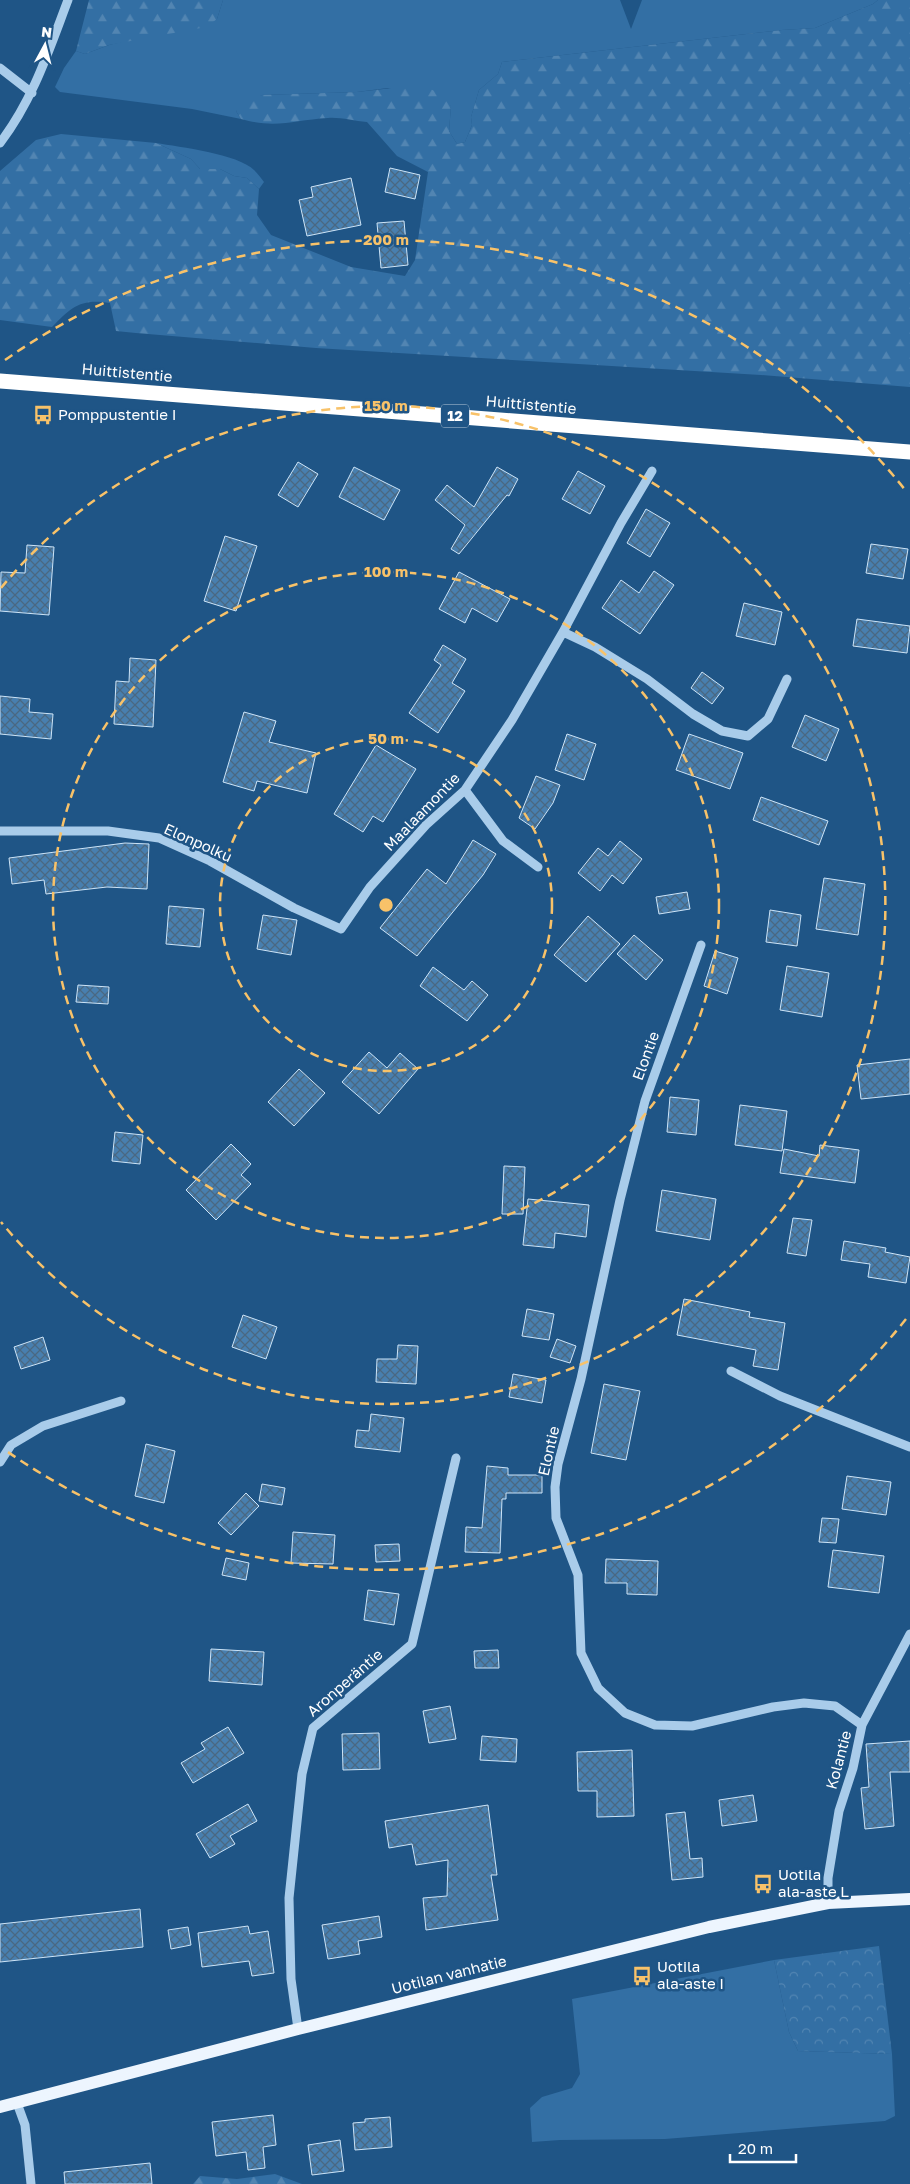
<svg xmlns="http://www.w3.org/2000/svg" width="910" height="2184" font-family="'Golos Text',sans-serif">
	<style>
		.grass { fill: #336fa4 }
		.forest { fill: url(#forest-firs) }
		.park { fill: url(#park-crowns) }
		.building { fill: url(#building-cross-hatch); stroke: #cde4f7 }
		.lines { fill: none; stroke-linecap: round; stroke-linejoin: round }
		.minor { stroke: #a9ccea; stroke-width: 9 }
		.major { stroke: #edf5fe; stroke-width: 12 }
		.highway { stroke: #fff; stroke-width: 15 }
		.ring { fill: none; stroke: #f8c269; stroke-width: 2.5; stroke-dasharray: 9 6 }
		.labels { text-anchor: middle; stroke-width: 5; stroke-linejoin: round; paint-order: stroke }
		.shield { fill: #1f5586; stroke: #bcccdb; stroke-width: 1 }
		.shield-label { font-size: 14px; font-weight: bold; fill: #fff }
		.street-label { font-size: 15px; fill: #fff; stroke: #1f5586 }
		.poi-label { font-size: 15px; fill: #fff; stroke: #1f5586; text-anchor: start }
		.centre { fill: #f8c269; stroke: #1f5586; stroke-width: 2.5 }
		.ring-label { font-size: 15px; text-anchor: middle; font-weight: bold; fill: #f8c269; stroke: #1f5586; stroke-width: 5; stroke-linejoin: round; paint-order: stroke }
	</style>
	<defs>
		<pattern id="forest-firs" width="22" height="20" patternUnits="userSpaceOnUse" patternTransform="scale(1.25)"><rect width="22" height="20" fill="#336fa4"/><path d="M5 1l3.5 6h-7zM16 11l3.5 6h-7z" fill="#5285b2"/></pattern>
		<pattern id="park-crowns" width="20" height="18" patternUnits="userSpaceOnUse" patternTransform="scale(1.25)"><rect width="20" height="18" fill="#336fa4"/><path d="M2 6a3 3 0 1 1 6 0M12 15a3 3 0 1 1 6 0" fill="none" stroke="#5285b2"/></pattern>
		<pattern id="building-cross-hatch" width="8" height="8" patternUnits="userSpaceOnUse" patternTransform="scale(1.25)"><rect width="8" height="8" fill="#487faf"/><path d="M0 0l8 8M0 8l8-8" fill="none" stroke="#4a6882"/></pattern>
	</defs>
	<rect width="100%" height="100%" fill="#1f5586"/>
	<path class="grass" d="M223 0H620L631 29 642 0H878L873 4 815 28 782 30 502 62 498 74 479 90 471 117 472 125 465 142 457 144 449 131 451 106 388 88 357 92 262 95 236 111 241 119 192 109 60 92 55 87 64 68 76 51 85 54 109 45 217 19Z
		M156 143C180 147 238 154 254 170 258 174 261 178 264 182L259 189 247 178 234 176 220 169H200L191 159Z
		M774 1960 789 2032 798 2051 892 2054 895 2116 885 2121 665 2139 560 2140 532 2142 530 2108 542 2097 572 2088 580 2074 572 1999Z"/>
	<path class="forest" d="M89 0H223L217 19 206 27 109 45 85 54 76 51Z
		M878 0H910V387L761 375 316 348 136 333 116 331 110 303C81 298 71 307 52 327L0 320V171L36 140 61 134 156 143 191 159 200 169H220L234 176 247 178 259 189 257 215 271 235 351 267 405 276 415 260 428 172 397 156 367 122C354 121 340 117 328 118 294 120 276 129 241 119L236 111 243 101 262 95 357 92 419 85 438 92 451 106 449 131 457 144 465 142 472 125 471 117 479 90 498 74 502 62 782 30 815 28 873 4Z
		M275 2174 302 2184H193L200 2176 237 2179Z"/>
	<path class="park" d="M879 1946 892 2054 798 2051 789 2032 774 1960Z"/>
	<path class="building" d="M390 168 420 175 415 199 385 192Z
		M351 178 361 225 307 236 299 200 313 197 311 187Z
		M404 221 408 265 381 268 377 223Z
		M298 462 318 474 298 507 278 495Z
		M354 467 400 490 384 520 339 497Z
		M497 467 518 479 509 496 507 495 459 554 451 549 465 525 435 500 447 485 474 507Z
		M578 471 605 486 590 514 562 499Z
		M646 509 670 523 650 557 627 543Z
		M225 536 257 546 236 611 204 601Z
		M871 544 908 549 903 579 866 573Z
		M27 545 54 547 49 615 0 611 1 572 25 573Z
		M654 571 674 585 640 634 602 608 621 580 639 593Z
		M459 572 510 599 497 622 472 608 465 623 439 609Z
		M744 603 782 612 775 645 736 636Z
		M857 619 910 626 907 653 853 646Z
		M443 645 466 659 452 683 465 691 438 733 409 713 441 665 434 660Z
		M130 658 156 660 153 727 114 724 116 681 129 682Z
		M702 672 724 688 712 704 691 688Z
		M0 696 30 699 29 712 53 714 51 739 0 734Z
		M244 712 276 721 269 742 316 753 307 793 257 781 254 791 223 782Z
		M805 715 839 729 826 761 792 747Z
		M567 734 596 744 584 780 555 770Z
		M689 734 743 753 730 789 676 770Z
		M376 745 416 769 383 822 373 816 363 832 334 814Z
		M536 776 560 785 553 803 535 829 519 818Z
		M761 797 828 821 819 845 753 820Z
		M473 840 496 854 483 875 417 956 380 928 427 869 446 884Z
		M620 841 642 859 623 884 612 875 600 891 578 873 598 848 608 856Z
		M125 843 149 844 147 889 107 887 46 894 44 880 12 884 9 858Z
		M824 878 865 884 858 935 816 929Z
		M687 892 690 909 659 914 656 897Z
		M169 906 204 909 200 947 166 944Z
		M770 910 801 915 797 946 766 942Z
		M263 915 297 920 291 955 257 949Z
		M588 916 620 944 586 982 554 955Z
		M634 935 663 960 646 980 617 954Z
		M715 951 738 958 727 994 704 986Z
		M787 966 829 973 822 1017 780 1010Z
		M433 967 464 990 472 981 488 995 467 1021 420 986Z
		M78 985 109 987 108 1004 76 1002Z
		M369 1052 387 1068 400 1053 418 1069 379 1114 342 1082Z
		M910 1059V1094L861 1099 857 1065Z
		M299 1069 325 1093 294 1126 268 1102Z
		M670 1097 699 1100 696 1135 667 1132Z
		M740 1105 787 1111 782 1151 735 1145Z
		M115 1132 143 1135 140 1164 112 1161Z
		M231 1144 251 1164 241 1175 251 1184 216 1220 186 1190Z
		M820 1145 859 1150 855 1183 780 1173 784 1149 819 1156Z
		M504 1166 525 1167 523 1214H502Z
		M662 1190 716 1199 710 1240 656 1231Z
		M528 1199 589 1205 586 1237 555 1233 554 1248 523 1245Z
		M793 1218 812 1220 806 1256 787 1253Z
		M844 1241 886 1248 885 1252 910 1257 906 1283 868 1277 870 1264 841 1260Z
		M684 1299 750 1312 749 1317 785 1323 778 1370 753 1366 756 1350 677 1335Z
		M527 1309 554 1314 549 1340 522 1336Z
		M243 1315 277 1327 266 1359 232 1347Z
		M43 1337 50 1360 21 1369 14 1347Z
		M557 1339 576 1346 570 1363 550 1357Z
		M398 1345 418 1346 416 1384 376 1382 377 1359H397Z
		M513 1374 546 1380 542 1403 509 1397Z
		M604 1384 640 1391 626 1460 591 1453Z
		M371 1414 404 1418 400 1452 355 1447 357 1430 369 1431Z
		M146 1444 175 1451 164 1503 135 1496Z
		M487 1466 508 1468V1475H542V1493H506V1499H502L500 1553 465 1552 466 1527 482 1528Z
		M847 1476 891 1482 886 1515 842 1509Z
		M262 1484 285 1488 282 1505 259 1501Z
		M246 1493 259 1506 231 1535 218 1523Z
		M822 1518 839 1519 836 1543 819 1542Z
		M293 1532 335 1535 333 1564 291 1563Z
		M399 1544 400 1561 376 1562 375 1545Z
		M833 1550 884 1556 879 1593 828 1587Z
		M226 1558 249 1563 246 1580 222 1575Z
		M606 1559 658 1561 657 1595 627 1594V1583H605Z
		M368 1590 399 1594 394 1625 364 1620Z
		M211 1649 264 1652 262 1685 209 1681Z
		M498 1650 499 1668H475L474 1651Z
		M450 1706 456 1739 429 1743 423 1711Z
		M228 1727 244 1753 193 1783 181 1763 205 1749 201 1743Z
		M379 1733 380 1769 343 1770 342 1734Z
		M482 1736 517 1739 516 1762 480 1760Z
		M910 1741V1772H890L894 1826 865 1829 861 1788 869 1787 866 1744Z
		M632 1750 634 1816 597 1817V1791H578L577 1752Z
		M753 1795 757 1821 722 1826 719 1800Z
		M248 1804 257 1821 230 1836 235 1844 210 1858 196 1834Z
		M488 1805 497 1875H491L498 1920 426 1930 423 1898 447 1896 448 1860 416 1865 412 1844 389 1848 385 1821Z
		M685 1812 690 1859 702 1858 703 1877 672 1880 666 1814Z
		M140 1909 143 1947 0 1962V1924Z
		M379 1916 382 1937 358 1941 360 1954 328 1959 322 1925Z
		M248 1926 250 1934 268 1931 274 1973 252 1976 249 1961 202 1967 198 1933Z
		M188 1927 191 1945 171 1949 168 1930Z
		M273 2115 276 2145 263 2147 265 2168 248 2170 246 2152 216 2156 212 2122Z
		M390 2117 392 2147 355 2150 353 2123 365 2122V2119Z
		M340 2140 344 2171 312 2175 308 2145Z
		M150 2163 152 2184H65L64 2172Z"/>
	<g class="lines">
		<path class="minor" d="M0 68 32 93
			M0 143C33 100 49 50 68 0
			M563 632 595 647 647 679 693 714 722 731 748 736 768 719 787 679
			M465 790 503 841 538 867
			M0 831H108L159 838 210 861 294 908 341 929 370 887 426 825 465 790 512 720 563 632 621 523 652 471
			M701 945 645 1101 620 1200 581 1379 558 1464 555 1487 556 1518 578 1575 581 1653 598 1688 625 1713 655 1725 692 1726 773 1707 804 1703 835 1706 862 1725
			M731 1371 780 1396 910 1447
			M0 1462 11 1445 43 1426 121 1401
			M828 1903V1878L839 1811 853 1768 862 1725 910 1634
			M298 2029 291 1979 289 1898 302 1774 313 1728 412 1644 456 1458
			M17 2103 25 2125 31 2184"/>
		<path class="major" d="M0 2107 298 2029 709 1927 828 1903 910 1899"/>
		<path class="highway" d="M0 381 910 452"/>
	</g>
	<g class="ring">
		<circle cx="386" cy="905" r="166"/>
		<circle cx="386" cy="905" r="333"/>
		<path d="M1 588A499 499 0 1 1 1 1222"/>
		<path d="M906 1319A665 665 0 0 1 5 1450M5 360A665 665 0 0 1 906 491"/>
	</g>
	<defs>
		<symbol id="bus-bare" viewBox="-9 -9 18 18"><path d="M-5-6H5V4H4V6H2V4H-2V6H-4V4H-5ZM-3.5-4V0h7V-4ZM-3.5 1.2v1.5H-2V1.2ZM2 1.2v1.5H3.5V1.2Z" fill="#f8c269" stroke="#1f5586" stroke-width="2.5" paint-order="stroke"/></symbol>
	</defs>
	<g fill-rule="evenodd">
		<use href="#bus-bare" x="29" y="401" width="28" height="28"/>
		<use href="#bus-bare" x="749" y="1870" width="28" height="28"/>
		<use href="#bus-bare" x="628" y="1962" width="28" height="28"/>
	</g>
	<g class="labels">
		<rect class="shield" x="441" y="404.5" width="28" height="23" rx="4"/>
		<g class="shield-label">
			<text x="455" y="421">12</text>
		</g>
		<g class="street-label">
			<text transform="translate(127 373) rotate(5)" y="5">Huittistentie</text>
			<text transform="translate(531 405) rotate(5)" y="5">Huittistentie</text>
			<text transform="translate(422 812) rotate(-46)" y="5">Maalaamontie</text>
			<text transform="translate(198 843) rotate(24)" y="5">Elonpolku</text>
			<text transform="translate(646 1056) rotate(-70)" y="5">Elontie</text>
			<text transform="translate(549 1451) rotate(-77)" y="5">Elontie</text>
			<text transform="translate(345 1683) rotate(-41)" y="5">Aronperäntie</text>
			<text transform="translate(839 1760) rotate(-75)" y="5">Kolantie</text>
			<text transform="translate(449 1975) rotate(-14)" y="5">Uotilan vanhatie</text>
		</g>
		<g class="poi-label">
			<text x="58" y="420">Pomppustentie I</text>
			<text x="778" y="1880">Uotila<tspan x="778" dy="17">ala-aste L</tspan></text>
			<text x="657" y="1972">Uotila<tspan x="657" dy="17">ala-aste I</tspan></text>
		</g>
	</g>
	<circle cx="386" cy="905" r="8" class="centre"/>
	<g class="ring-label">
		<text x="386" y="245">200 m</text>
		<text x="386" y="411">150 m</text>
		<text x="386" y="577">100 m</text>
		<text x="386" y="744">50 m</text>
	</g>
	<g transform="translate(45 45) rotate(7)" stroke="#1f5586" stroke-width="4" paint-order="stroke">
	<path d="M0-4L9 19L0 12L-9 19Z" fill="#ffffff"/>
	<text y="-8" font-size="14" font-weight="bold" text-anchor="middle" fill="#ffffff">N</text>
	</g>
	<path d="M730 2154v8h66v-8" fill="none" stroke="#ffffff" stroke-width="2.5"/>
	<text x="738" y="2154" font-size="15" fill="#ffffff" stroke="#1f5586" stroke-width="4" paint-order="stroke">20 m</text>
</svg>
